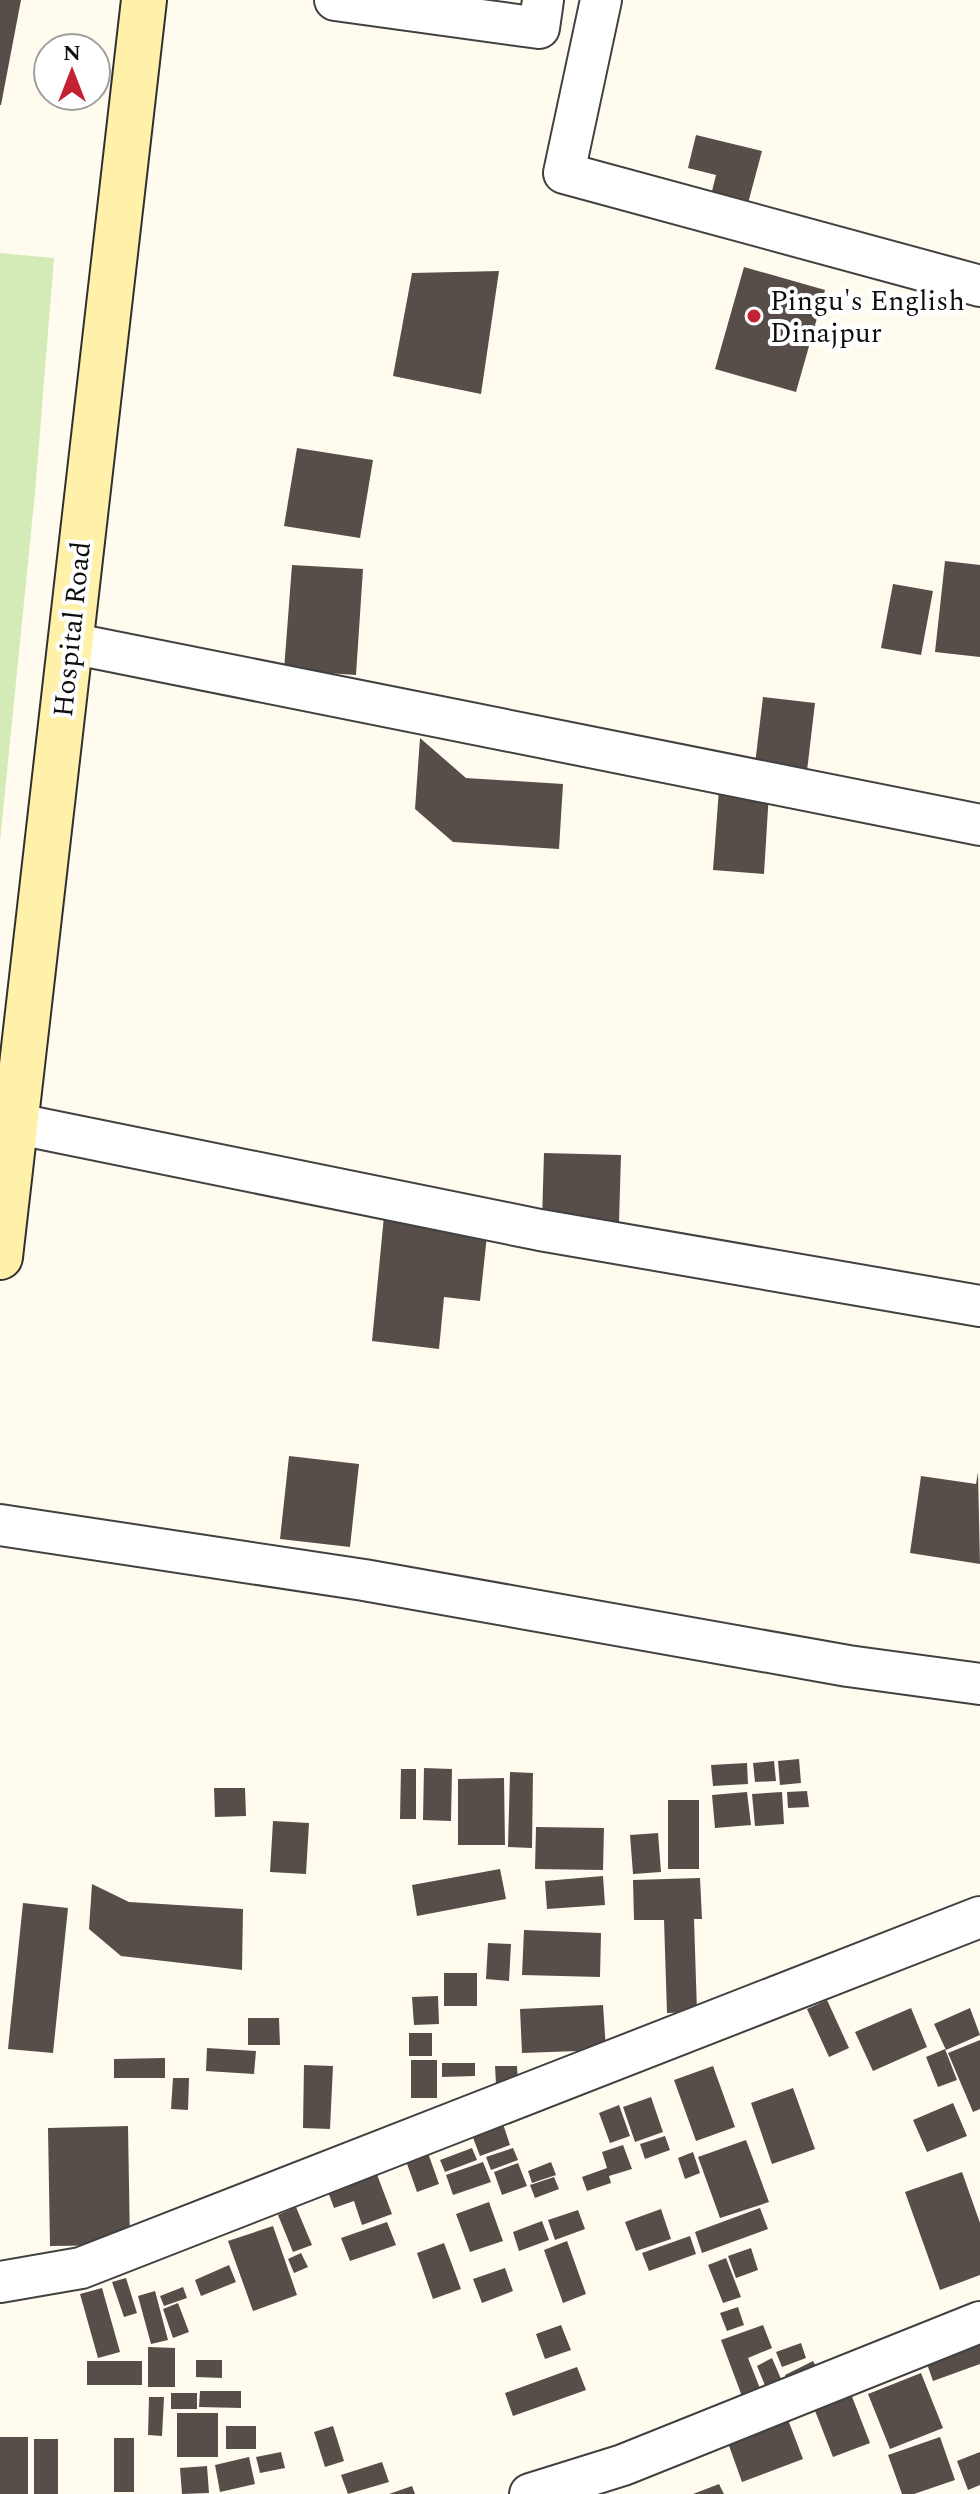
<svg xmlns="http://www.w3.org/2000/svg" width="980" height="2494" font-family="Spectral,serif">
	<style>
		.green { fill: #d5ebb7 }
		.building { fill: #574e4a }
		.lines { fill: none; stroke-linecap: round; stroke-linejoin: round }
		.street-casing { stroke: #414141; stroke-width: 44 }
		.secondary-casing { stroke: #303030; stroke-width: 48 }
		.street { stroke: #fff; stroke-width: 40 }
		.secondary { stroke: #fff0aa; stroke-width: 44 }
		.poi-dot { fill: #c22233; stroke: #fff; stroke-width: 3 }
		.labels { text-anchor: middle; stroke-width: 8; stroke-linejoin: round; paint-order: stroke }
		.poi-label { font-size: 28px; fill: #0e0e0e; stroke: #fff; text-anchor: start }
		.street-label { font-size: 28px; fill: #0e0e0e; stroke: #fff }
	</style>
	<rect width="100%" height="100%" fill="#fffbef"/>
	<path class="green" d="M0 253 54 258 35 493 0 841Z"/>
	<path class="building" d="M0 0H21L1 105H0Z
		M696 135 762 151 747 207 710 199 716 175 688 168Z
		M744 267 825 290 796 392 715 369Z
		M499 271 481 394 393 376 412 273Z
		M297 448 373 460 360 538 284 526Z
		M945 561 980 565V657L935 652Z
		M292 565 363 569 356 675 284 670Z
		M893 584 933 591 921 655 881 648Z
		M763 697 815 703 807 771 755 764Z
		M420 738 466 778 563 784 559 849 453 842 415 809Z
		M719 789 769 792 764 874 713 870Z
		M544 1153 621 1155 619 1223 542 1220Z
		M384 1216 488 1226 480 1301 444 1297 439 1349 372 1341Z
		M289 1456 359 1464 350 1547 280 1539Z
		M978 1472 980 1564 910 1553 921 1476 976 1484Z
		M799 1759 801 1783 780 1785 778 1761Z
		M774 1761 776 1781 755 1782 753 1763Z
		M747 1763 748 1784 713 1786 711 1765Z
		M424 1768 452 1769 451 1821 423 1820Z
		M401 1769H416V1819H400Z
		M510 1772 533 1773 532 1848 508 1847Z
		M504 1778 505 1845H458V1779Z
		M214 1788H245L246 1816 215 1817Z
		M807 1791 809 1807 788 1808 787 1792Z
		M747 1792 751 1825 715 1828 712 1795Z
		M782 1792 784 1824 755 1826 752 1794Z
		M668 1800H699V1869H668Z
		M273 1821 309 1823 306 1874 270 1872Z
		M536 1827 604 1828 603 1870 535 1869Z
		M658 1833 661 1872 633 1874 630 1835Z
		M500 1869 506 1899 417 1916 412 1885Z
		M603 1876 605 1905 547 1909 545 1881Z
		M700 1878 702 1919H694L697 2012 667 2013 664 1920H634L633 1880Z
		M92 1884 129 1902 243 1909 242 1970 121 1956 89 1929Z
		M23 1903 68 1908 53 2053 8 2049Z
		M524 1930 601 1933 600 1977 522 1975Z
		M488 1943 511 1944 509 1981 486 1979Z
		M444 1973H477V2006H444Z
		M438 1996 439 2024 414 2025 412 1997Z
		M827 2000 849 2048 829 2057 807 2009Z
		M603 2005 606 2050 522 2053 520 2009Z
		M911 2008 927 2047 873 2071 855 2032Z
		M970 2008 980 2035 946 2050 934 2024Z
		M248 2018H279L280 2045H248Z
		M409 2033H432V2056H409Z
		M980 2040V2109L973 2112 948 2053Z
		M207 2048 256 2051 254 2074 206 2071Z
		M945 2049 957 2080 938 2087 926 2057Z
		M165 2058V2078H114V2059Z
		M411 2060H437V2098H411Z
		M442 2063H475V2076L442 2077Z
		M304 2065 333 2066 330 2129 303 2128Z
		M495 2066H517L518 2083 496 2084Z
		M713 2066 735 2127 696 2141 674 2080Z
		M173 2078H189L188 2110 171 2109Z
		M793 2088 815 2149 772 2164 751 2103Z
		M651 2097 663 2132 635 2142 623 2107Z
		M953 2103 967 2136 927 2152 913 2120Z
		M619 2105 630 2136 610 2143 599 2113Z
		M503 2124 510 2145 480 2156 472 2135Z
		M128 2126 130 2245 50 2246 48 2128Z
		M665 2136 670 2150 645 2159 640 2144Z
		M746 2140 769 2202 720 2218 698 2157Z
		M623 2145 632 2169 609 2176 611 2183 587 2191 582 2177 607 2168 602 2152Z
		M472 2148 477 2160 445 2172 440 2160Z
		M513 2148 518 2160 491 2170 486 2157Z
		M693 2152 700 2173 685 2179 678 2158Z
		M428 2153 439 2184 417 2192 406 2161Z
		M483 2162 491 2182 453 2195 446 2175Z
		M551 2162 556 2175 532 2183 528 2171Z
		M518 2163 527 2186 502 2195 494 2172Z
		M376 2172 392 2214 362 2225 354 2201 334 2208 327 2189Z
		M962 2172 980 2223V2275L940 2290 905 2192Z
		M554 2177 559 2189 535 2198 530 2185Z
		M489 2202 503 2241 470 2252 456 2214Z
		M296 2207 312 2245 293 2252 278 2215Z
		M760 2208 768 2229 702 2253 695 2232Z
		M661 2209 671 2239 636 2251 625 2222Z
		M578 2210 585 2229 555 2240 548 2220Z
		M542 2221 549 2240 519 2251 513 2232Z
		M387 2222 396 2245 350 2261 341 2238Z
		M273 2226 297 2295 253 2311 228 2241Z
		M690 2236 696 2254 649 2271 642 2253Z
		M567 2241 586 2294 563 2303 544 2250Z
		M444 2243 461 2289 433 2299 417 2253Z
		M751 2248 758 2270 736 2278 728 2256Z
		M301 2253 308 2267 294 2273 288 2259Z
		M726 2258 741 2297 723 2303 708 2265Z
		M229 2265 236 2282 201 2296 195 2280Z
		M505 2268 513 2291 482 2303 473 2279Z
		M126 2278 137 2313 124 2317 112 2282Z
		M183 2287 187 2298 164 2306 160 2296Z
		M102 2288 120 2352 98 2358 80 2294Z
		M155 2291 168 2340 151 2344 138 2296Z
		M178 2303 189 2332 173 2338 163 2309Z
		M738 2307 744 2325 727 2331 720 2313Z
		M561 2325 571 2350 545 2359 536 2334Z
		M763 2325 772 2348 748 2358 765 2401 746 2407 721 2340Z
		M801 2343 806 2358 782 2367 776 2352Z
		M980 2345V2364L933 2381 927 2364Z
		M148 2347 175 2348V2387H148Z
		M772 2358 785 2388 769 2395 757 2366Z
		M196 2360H222V2378L196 2377Z
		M87 2361H142V2385H87Z
		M813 2361 819 2372 791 2387 785 2375Z
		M577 2367 586 2390 513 2416 505 2393Z
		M921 2373 943 2428 890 2449 868 2394Z
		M849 2389 870 2443 833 2457 812 2403Z
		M200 2391H241V2408L199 2407Z
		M171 2393H197V2409H171Z
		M149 2397H164L162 2436 148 2435Z
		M177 2413H218V2457H177Z
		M787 2417 803 2459 742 2482 727 2440Z
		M226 2426H256V2449H226Z
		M333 2426 344 2461 325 2467 314 2432Z
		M0 2437H28V2494H0Z
		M940 2437 955 2480 914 2494H902L888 2455Z
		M114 2438H134V2492H114Z
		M34 2439H58V2494H34Z
		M281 2452 285 2468 260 2473 256 2457Z
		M980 2452V2485L968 2490 957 2461Z
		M249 2457 255 2484 220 2492 215 2465Z
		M382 2462 389 2482 348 2494 341 2475Z
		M207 2466 209 2493 182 2494 180 2468Z
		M719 2484 724 2494H693Z
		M412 2486 415 2494H389Z"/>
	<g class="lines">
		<defs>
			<path id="street" d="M335 0 539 28 543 0
				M601 0 564 173 980 286
				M70 643 980 825
				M13 1123 540 1230 980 1306
				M0 1525 364 1580 848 1666 980 1684
				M0 2282 81 2268 980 1917
				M530 2494 623 2465 980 2322"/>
			<path id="secondary" d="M0 1257 144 0"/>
		</defs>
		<use href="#street" class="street-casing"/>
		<use href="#secondary" class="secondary-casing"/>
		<use href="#street" class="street"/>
		<use href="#secondary" class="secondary"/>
	</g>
	<circle class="poi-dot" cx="754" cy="316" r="8"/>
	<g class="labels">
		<g class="poi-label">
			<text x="770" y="310">Pingu's English<tspan x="770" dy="32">Dinajpur</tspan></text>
		</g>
		<g class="street-label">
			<text transform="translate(71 629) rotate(-84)" y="10">Hospital Road</text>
		</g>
	</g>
	<g transform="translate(72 72)"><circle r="38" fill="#ffffff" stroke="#9f9f9f" stroke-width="2"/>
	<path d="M0-6L14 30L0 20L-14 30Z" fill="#c22233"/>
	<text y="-12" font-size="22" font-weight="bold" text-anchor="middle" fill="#0e0e0e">N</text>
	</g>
</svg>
